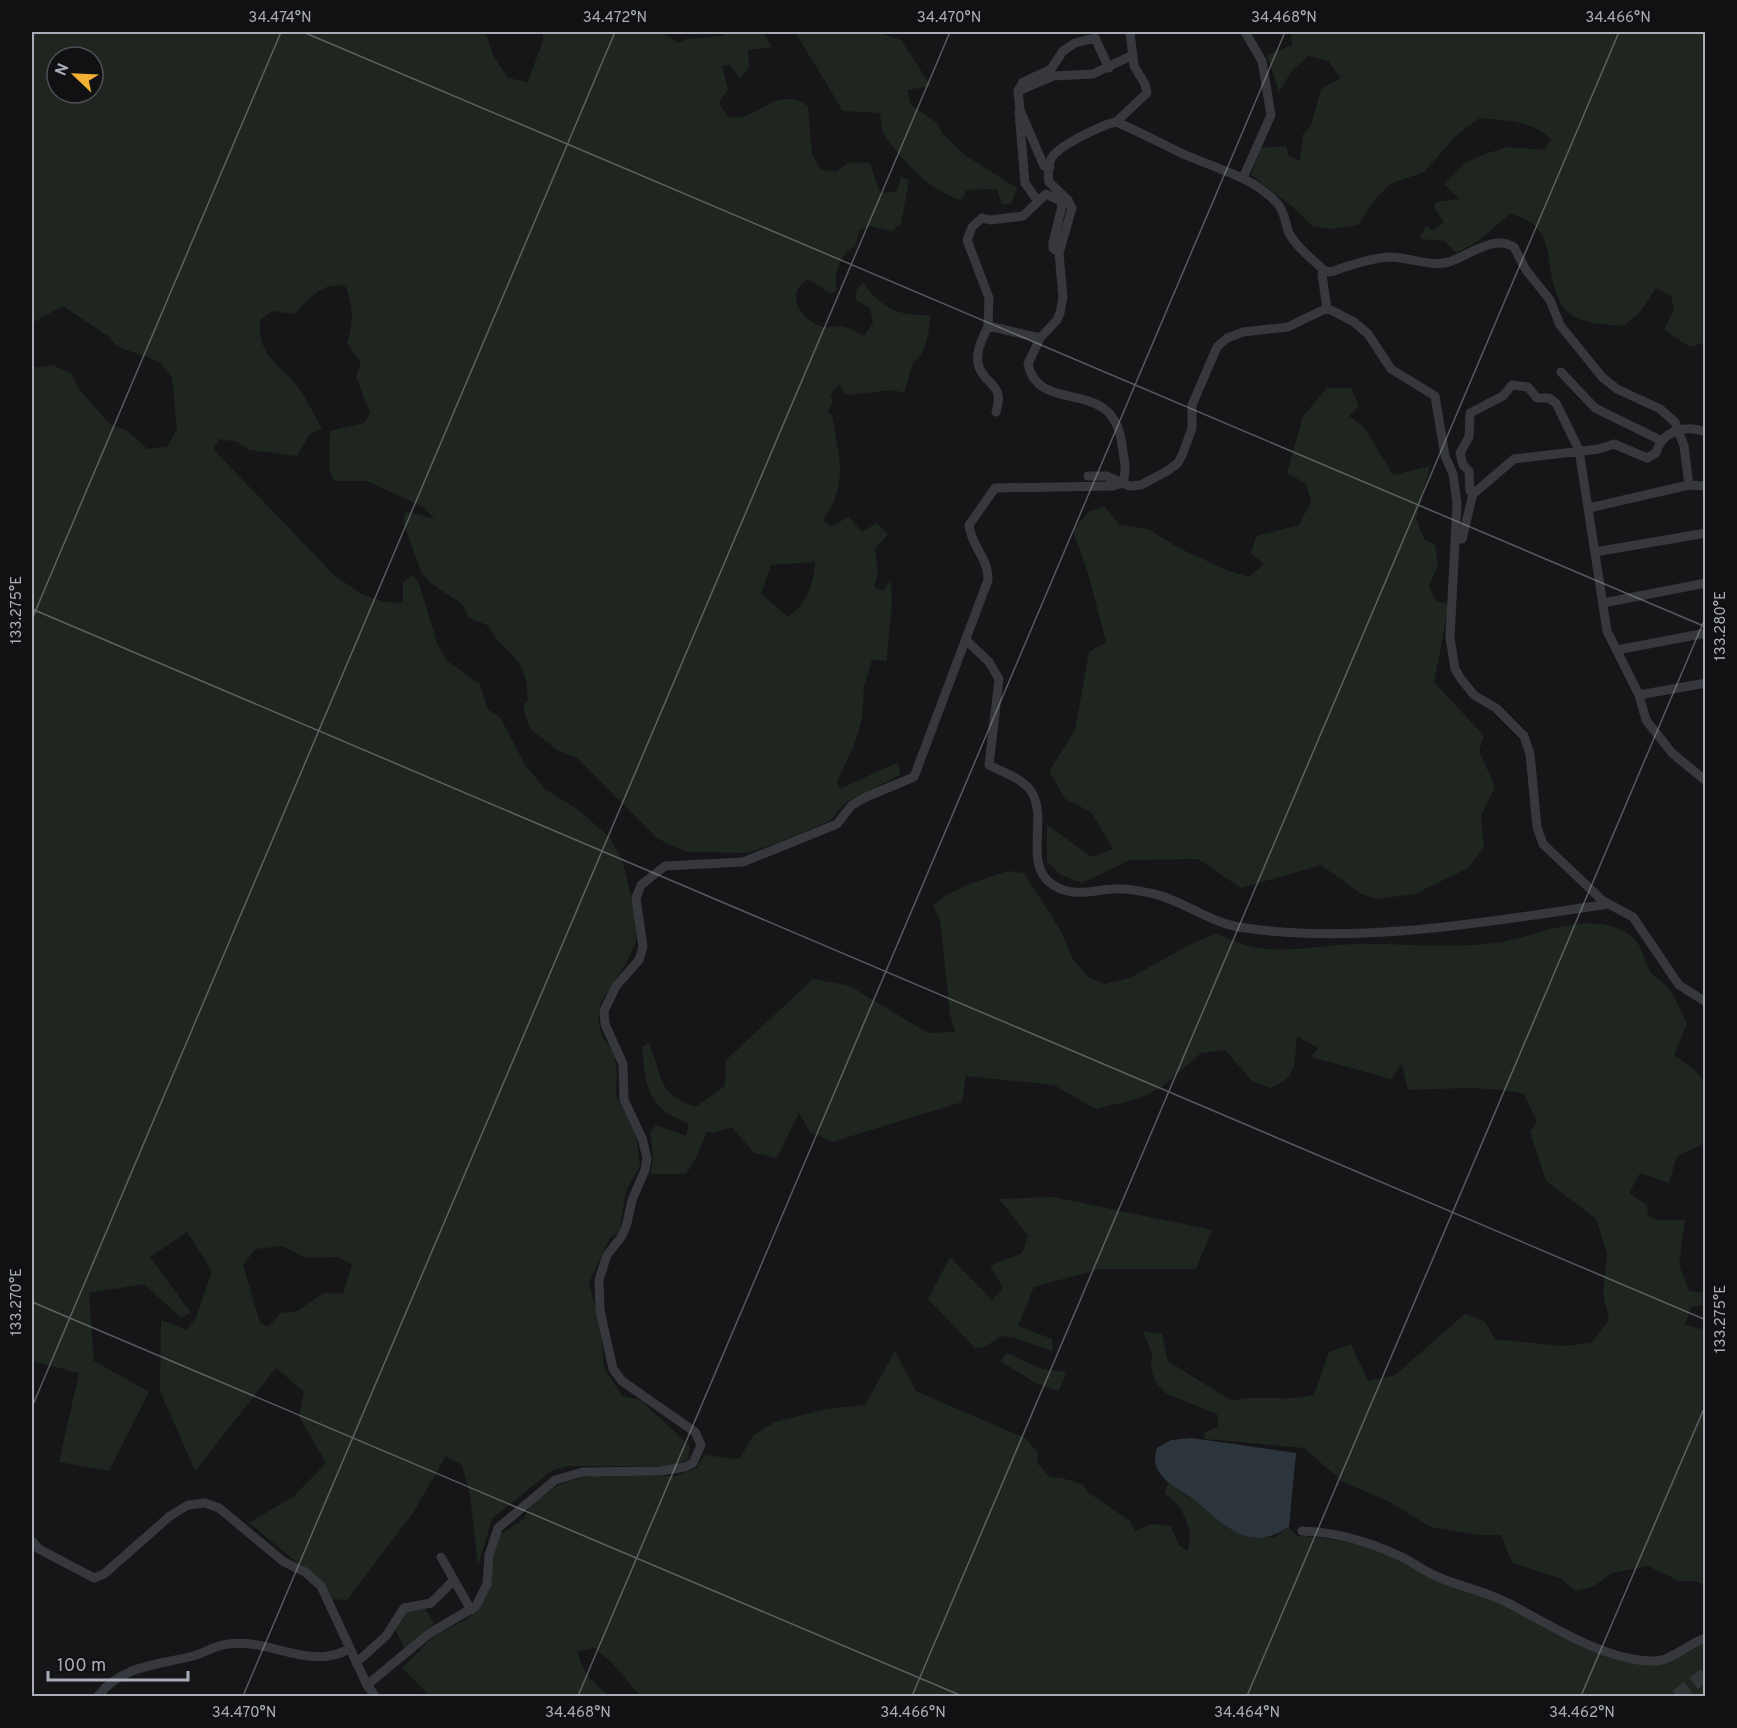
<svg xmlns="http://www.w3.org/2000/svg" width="1737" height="1728" font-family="Overpass,sans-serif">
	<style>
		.green { fill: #1e261f; fill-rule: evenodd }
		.water { fill: #2c353c }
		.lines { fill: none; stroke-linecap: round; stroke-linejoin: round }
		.highway-tunnel { stroke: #333438; stroke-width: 14; stroke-dasharray: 14 7; stroke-linecap: butt }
		.minor { stroke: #37383d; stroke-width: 9 }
		.ticks { fill: none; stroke: #a8adb8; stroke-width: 1.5; stroke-opacity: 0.45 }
		.neatline { fill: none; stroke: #a8adb8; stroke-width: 2 }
		.ticks-label { font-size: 15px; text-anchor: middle; fill: #a8adb8 }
	</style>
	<rect width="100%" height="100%" fill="#161618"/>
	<path class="green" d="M32 32H485L494 57 508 78 528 82 543 40V32H660L679 43 686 39 724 36 725 32H763L772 47 748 50 749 67 740 79 730 65 722 66 728 89 719 103 728 117C761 122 772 84 808 106L812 155 821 169 836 172 849 162 870 163 880 193 897 191 901 177 909 180 901 224 892 231 870 226 860 230 855 246C838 257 835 271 836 290L831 294 808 279C784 293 800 321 823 327 828 328 833 326 838 326 847 326 856 332 864 336L873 323 870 308 855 299 857 289 863 283C881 307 899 317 930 315 929 331 928 353 913 362L904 393 893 390 846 395 839 385 830 395 833 400 828 412 832 416C839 456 849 485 823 520L831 526 849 517 862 532 877 523 888 534 875 549 878 571 874 587 883 591 890 581C895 604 887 636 887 661L872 660 864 686 862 719 854 745 837 782 840 789 898 762 900 775 846 802 831 820 779 842 747 853 687 852 658 839 577 758 557 750 530 729 523 706 528 700C527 688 526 673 519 663 509 649 495 643 489 626L469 618 462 604 429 582 421 572 403 521 406 511 435 519 423 507 367 481H334L329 469 330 431 364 423 370 413 356 377 361 363 347 343C354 321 353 309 346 287 323 280 309 299 295 314L272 311 260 320C257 356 279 362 298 387 307 400 314 415 322 428L309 435 297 456 250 450 237 442 219 439 214 448 216 452 335 576 363 595 385 602 403 603V582L412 575 419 583 437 643 447 661 480 684 488 710 500 717 525 765 545 789 580 811 610 838 622 859 636 917V941L628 960 601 1002 598 1018 602 1037 614 1051 617 1071 616 1096 636 1135 640 1166 626 1191 619 1232 609 1239 589 1283 600 1327 604 1368 622 1396 641 1400 690 1446 688 1459 673 1466H568L551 1471 492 1519 478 1566 470 1495 462 1465 446 1456 413 1513 347 1600 330 1599 323 1584 249 1523 294 1496 326 1463 299 1416 304 1392 276 1368 195 1471 160 1391 161 1320 186 1330 196 1318 212 1271 187 1232 150 1257 191 1313 181 1318 144 1284 89 1293 94 1361 149 1392 109 1471 59 1462 79 1373 32 1361V368L52 365 71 373 78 388 109 423 127 431 148 449 167 447 177 429 172 377 158 361 118 347 109 337 63 306 32 323ZM57 57H93V93H57ZM815 562C813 586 808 602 788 617L761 594 771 565ZM282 1246 306 1258 339 1257 352 1265 343 1294 324 1293 297 1311 281 1313 268 1327 260 1323 243 1265 256 1249Z
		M795 32H876L901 40 931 86 907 90 911 105 937 123 942 133 963 154 1017 188 1011 203 1002 205 997 189 967 190 961 200C931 192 902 161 885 136 881 130 881 120 880 113L843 111Z
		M1291 32H1705V342L1690 347 1664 330 1674 309 1671 296 1656 288 1640 312 1623 326C1569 323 1557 315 1549 261 1548 250 1545 236 1536 227 1531 221 1519 217 1511 213L1478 241 1457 253 1444 241 1420 239 1426 226 1433 231 1444 222 1434 208 1436 202 1460 199 1444 184 1465 163 1485 154 1508 147 1544 150 1551 140C1535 121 1504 120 1480 118L1457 135 1424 172 1390 184 1376 198 1358 225 1330 229 1312 226 1294 208 1251 175 1261 148 1286 146 1289 156 1300 161 1303 134 1311 126 1321 89 1341 78 1328 61 1308 56 1291 72 1279 92 1267 55 1292 45Z
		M1327 388H1351L1359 406 1349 416 1364 427 1393 475 1430 466 1416 519 1424 539 1435 545 1438 565 1429 587 1436 601 1449 605 1434 682 1484 736 1479 751 1495 787 1481 816 1484 848 1468 868 1415 894 1377 899 1361 894 1321 865 1241 888 1198 859 1130 860 1082 883 1061 875 1047 861V825L1092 857 1113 849 1091 812 1065 799 1049 771 1075 730 1089 652 1106 642 1088 573 1073 531 1088 512 1104 506 1120 525 1149 529 1177 547 1226 570 1249 577 1264 564 1251 554 1256 536 1299 525 1311 501 1306 484 1287 473 1303 416Z
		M1008 871 1024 873 1061 931 1073 959 1088 977 1105 984 1130 978 1187 946 1216 933C1270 962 1307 944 1363 944 1407 943 1451 949 1495 943 1537 937 1589 908 1628 934 1645 945 1642 960 1651 972 1655 978 1663 982 1668 987 1676 998 1681 1012 1687 1024L1674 1055 1696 1071 1705 1084V1143L1677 1156 1669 1183 1640 1173 1629 1193 1647 1205 1648 1216 1658 1220H1685L1679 1265 1689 1291 1705 1293V1305L1691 1307 1685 1325 1702 1329 1705 1336V1585L1695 1581H1679L1648 1566 1612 1573 1593 1587 1575 1591 1560 1578 1512 1563 1501 1535H1480L1431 1527 1386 1500 1343 1482 1304 1448 1205 1439 1204 1433 1219 1426 1217 1414 1167 1394 1155 1382 1151 1368 1152 1354 1143 1331 1162 1334 1168 1361 1232 1401C1259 1394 1287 1402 1314 1395L1329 1352 1351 1344 1368 1381 1395 1375 1465 1314 1484 1321 1495 1339 1563 1346 1591 1343 1609 1320 1603 1293 1607 1253 1596 1219 1546 1181 1530 1132 1537 1122 1524 1094C1488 1085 1446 1089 1408 1090L1402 1064 1391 1079 1311 1057 1318 1048 1297 1036C1293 1064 1301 1074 1271 1088L1253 1082 1225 1050 1201 1053 1161 1088 1137 1099 1095 1109 1054 1085 966 1076 962 1102 832 1142 810 1132 799 1113 777 1158 754 1153 732 1127 714 1133 707 1131 695 1160 686 1174H651L653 1156 650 1132 656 1125 686 1136 689 1125C682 1119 676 1119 669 1114 644 1099 645 1072 642 1047L649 1043C663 1076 656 1094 696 1107L725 1086 726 1060 813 979 850 986 928 1033 955 1032 950 1014 940 920 933 906C952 887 983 880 1008 871Z
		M1053 1197 1212 1230 1196 1269H1100L1034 1287 1018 1326 1052 1339 1053 1351 1014 1338 1001 1336 985 1347 975 1348 928 1299 950 1257 992 1300 1003 1288 990 1266 1022 1253 1028 1236 999 1199Z
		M895 1351 916 1391 1025 1438 1038 1453 1037 1463 1050 1477 1062 1478 1082 1484 1089 1493 1130 1521 1135 1531 1152 1524 1171 1526 1178 1544 1187 1551C1196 1533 1182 1503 1165 1494L1168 1483 1195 1501 1273 1538 1289 1527 1297 1536C1380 1538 1467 1586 1541 1622 1572 1638 1609 1665 1646 1664 1661 1663 1690 1648 1705 1642L1706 1696H640L614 1665 595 1648 578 1651C581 1672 594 1683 609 1696H430L402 1668 434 1636 469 1618 480 1605 493 1548 499 1535 524 1519 530 1505 560 1484 589 1476H675L697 1468 704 1455 739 1459 754 1435 775 1422 827 1409 865 1405Z
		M1007 1353 1042 1369 1066 1372 1059 1391 1037 1384 1000 1361Z
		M425 1609 434 1623 405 1651 394 1626 407 1611Z"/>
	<path class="water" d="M1191 1438 1296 1453 1289 1527C1249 1553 1227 1527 1197 1502 1178 1487 1147 1477 1157 1448L1171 1440Z"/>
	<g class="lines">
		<path class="highway-tunnel" d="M1677 1696 1706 1674"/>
		<path class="minor" d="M1018 91 1023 82 1051 69 1063 51 1075 43 1095 38 1109 68
			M1019 112 1025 183 1037 200
			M1116 122 1147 93 1145 84 1134 66 1130 32
			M1050 167 1044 166 1020 110 1018 91 1053 76 1093 74 1133 55
			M1243 178 1271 115 1262 61 1245 32
			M1324 270 1322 275 1327 308 1354 322 1368 334 1391 369 1435 396 1445 456 1453 474 1457 504 1450 637 1455 669 1461 679 1474 695 1496 708 1524 736 1530 754 1537 827 1543 844 1603 901 1633 917 1679 985 1706 1002
			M988 326 989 298 967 240 972 227 982 218 990 220 1023 216 1046 194 1060 201 1062 206 1053 243V248L1059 253
			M1561 372 1595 408 1660 440
			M996 412C1005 384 987 387 979 367 974 353 983 338 988 326L1040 338
			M1088 476H1106L1130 486 1141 485 1167 471 1178 463 1183 453 1192 428V405L1217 347 1227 338 1243 332 1288 327 1327 308
			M1123 483C1127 470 1124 458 1122 445 1114 374 1039 417 1028 364L1040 338 1057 320 1060 313 1063 297 1059 253 1072 208 1068 200 1049 182C1048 175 1048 166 1051 159 1057 146 1102 125 1116 122 1138 131 1158 142 1179 152 1212 168 1251 175 1277 203 1285 212 1285 223 1289 233 1296 247 1313 260 1324 270L1330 272C1349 266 1369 258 1389 257 1409 257 1428 267 1449 262 1469 256 1493 234 1514 247L1526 270 1550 300 1560 325 1602 377 1617 389 1660 409 1675 422 1684 446 1689 485
			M1473 494 1470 491 1469 471 1463 465 1460 453 1469 437 1470 413 1503 396 1512 385 1528 387 1537 398H1549L1556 403 1579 450 1607 631 1639 695 1646 720 1672 753 1706 781
			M1589 508 1689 485 1706 486
			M1457 539H1462L1473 494 1514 459 1599 449 1614 444 1647 458 1656 453C1662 431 1685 424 1706 432
			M1595 552 1706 533
			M1603 603 1706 583
			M966 640 989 662 999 679 989 765C1002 772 1022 778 1031 791 1049 818 1022 865 1053 885 1073 898 1092 890 1114 889 1126 888 1139 891 1150 893 1181 899 1208 922 1239 927 1357 946 1492 921 1609 904
			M1617 650 1706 633
			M1639 695 1706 683
			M1302 1531C1337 1532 1370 1542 1402 1557 1414 1563 1425 1572 1438 1577 1461 1587 1488 1592 1510 1604 1552 1626 1604 1660 1652 1661 1671 1662 1688 1643 1706 1638
			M32 1541 39 1549 94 1578 104 1574 170 1516 188 1505 205 1503 219 1508 284 1562 305 1572 321 1586 367 1685 375 1696
			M441 1557 471 1610
			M356 1663 386 1636 404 1608 431 1603 454 1580
			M367 1685 430 1633 476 1606 487 1584 489 1555 498 1528 555 1480 583 1472 661 1471 685 1467 693 1463 701 1445 695 1432 622 1381 613 1369 600 1310 599 1280 607 1255 622 1236 627 1223 632 1200 645 1170 647 1158 642 1138 624 1100 623 1064 605 1024 604 1011 616 986 639 960 643 947 636 898 641 885 665 866 743 862 837 824 852 805 866 797 914 777 988 580C989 559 971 546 969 525L995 488 1113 486 1123 483
			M98 1696C122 1665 158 1665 193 1656 204 1653 216 1645 228 1644 270 1638 309 1671 349 1649"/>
	</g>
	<path class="ticks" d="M303 32 1706 627M32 609 1706 1320M32 619 281 32M32 1302 962 1696M32 1407 615 32M243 1696 950 32M578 1696 1285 32M912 1696 1619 32M1247 1696 1706 616M1581 1696 1706 1404"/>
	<rect width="1737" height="1728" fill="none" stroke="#111113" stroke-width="66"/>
	<g transform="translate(75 75) rotate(293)"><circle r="28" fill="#111113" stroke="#4d4f55" stroke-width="1.5"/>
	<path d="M0-4.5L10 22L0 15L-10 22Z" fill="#f2b134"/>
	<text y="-9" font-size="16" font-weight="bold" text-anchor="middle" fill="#a8adb8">N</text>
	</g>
	<path d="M48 1671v9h140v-9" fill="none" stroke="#a8adb8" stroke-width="3"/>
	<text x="57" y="1671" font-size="18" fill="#a8adb8" stroke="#111113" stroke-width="4.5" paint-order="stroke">100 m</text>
	<rect x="33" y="33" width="1671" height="1662" class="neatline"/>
	<g class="ticks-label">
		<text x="280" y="22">34.474°N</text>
		<text x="615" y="22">34.472°N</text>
		<text x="949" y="22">34.470°N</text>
		<text x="1284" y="22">34.468°N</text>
		<text x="1618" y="22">34.466°N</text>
		<text transform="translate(16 610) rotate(-90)" y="5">133.275°E</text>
		<text transform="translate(1720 626) rotate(-90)" y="5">133.280°E</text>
		<text transform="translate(16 1302) rotate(-90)" y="5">133.270°E</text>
		<text transform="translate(1720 1319) rotate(-90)" y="5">133.275°E</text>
		<text x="244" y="1717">34.470°N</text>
		<text x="578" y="1717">34.468°N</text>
		<text x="913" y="1717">34.466°N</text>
		<text x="1247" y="1717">34.464°N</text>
		<text x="1582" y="1717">34.462°N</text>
	</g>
</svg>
